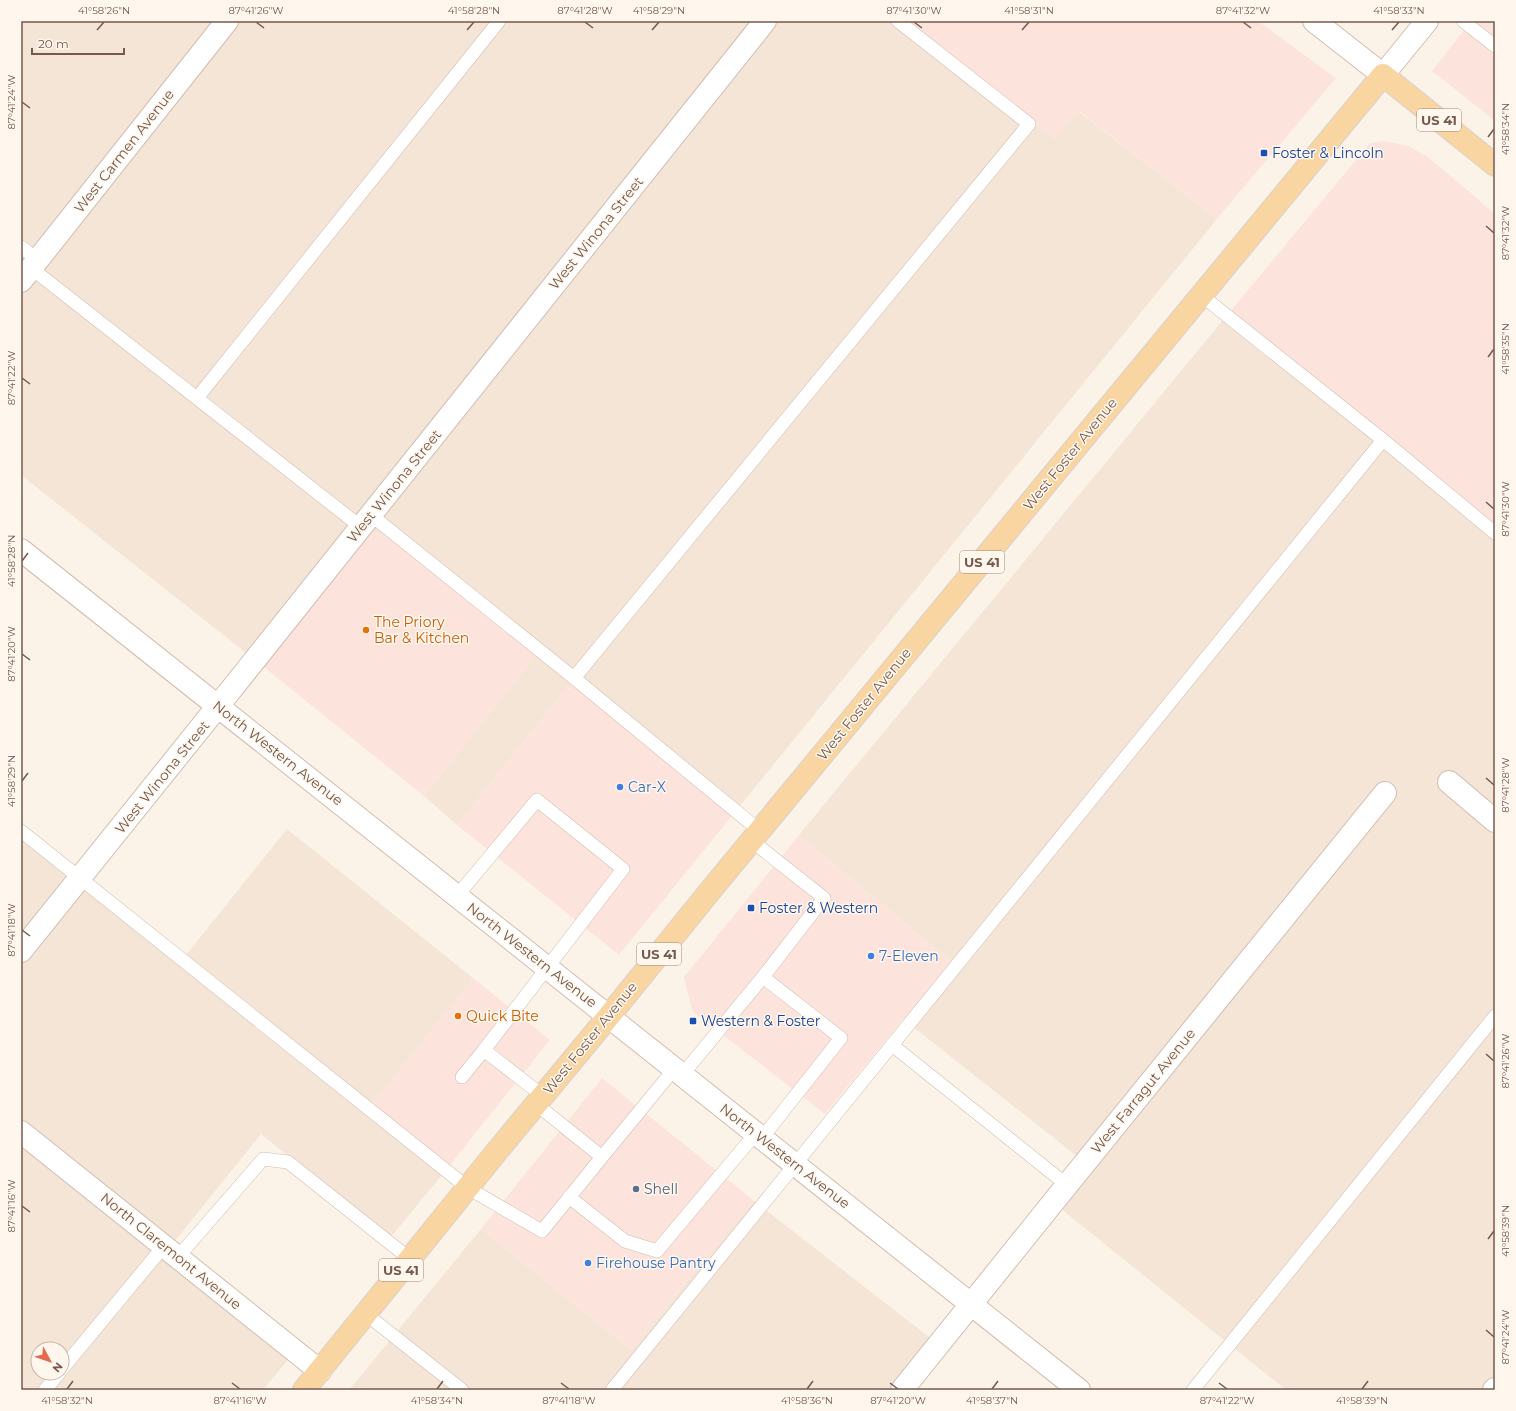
<svg xmlns="http://www.w3.org/2000/svg" width="1516" height="1411" font-family="Montserrat,sans-serif">
	<style>
		.residential { fill: #f4e5d6; fill-rule: evenodd }
		.commercial { fill: #fce4dc }
		.lines { fill: none; stroke-linecap: round; stroke-linejoin: round }
		.service-casing { stroke: #d0bdb0; stroke-width: 14 }
		.minor-casing { stroke: #d0bdb0; stroke-width: 24 }
		.secondary-casing { stroke: #d3bcae; stroke-width: 24 }
		.primary-casing { stroke: #d9d1cd; stroke-width: 24 }
		.service { stroke: #fff; stroke-width: 13 }
		.minor { stroke: #fff; stroke-width: 22 }
		.secondary { stroke: #fff; stroke-width: 22 }
		.primary { stroke: #f9d5a2; stroke-width: 22 }
		.ticks { fill: none; stroke: #76594c; stroke-width: 1.5 }
		.transit-dot { fill: #1a4fb4; stroke: #fff7ee; stroke-width: 1.5 }
		.food-dot { fill: #e8710a; stroke: #fff7ee; stroke-width: 1.5 }
		.shop-dot { fill: #3f7fe0; stroke: #fff7ee; stroke-width: 1.5 }
		.service-dot { fill: #5c6f8a; stroke: #fff7ee; stroke-width: 1.5 }
		.labels { text-anchor: middle; stroke-width: 3; stroke-linejoin: round; paint-order: stroke }
		.shield { fill: #fff7ee; stroke: #9f887d; stroke-width: 1 }
		.shield-label { font-size: 13px; font-weight: bold; fill: #76594c }
		.street-label { font-size: 14px; fill: #76594c; stroke: #fff7ee }
		.transit-label { font-size: 14px; fill: #164399; stroke: #fff7ee; text-anchor: start }
		.food-label { font-size: 14px; fill: #c56008; stroke: #fff7ee; text-anchor: start }
		.shop-label { font-size: 14px; fill: #366cbe; stroke: #fff7ee; text-anchor: start }
		.service-label { font-size: 14px; fill: #4e5e75; stroke: #fff7ee; text-anchor: start }
		.neatline { fill: none; stroke: #76594c; stroke-width: 1.5 }
		.ticks-label { font-size: 10px; text-anchor: middle; fill: #76594c }
	</style>
	<rect width="100%" height="100%" fill="#fcf3e8"/>
	<path class="residential" d="M21 21H907L1055 139 1078 111 1217 219 735 812 572 681 457 825 424 796 538 653 260 664 21 475Z
		M1223 320 1495 532V1390H1286L1055 1204 1087 1164 903 1019 951 961 799 835Z
		M287 829 473 978 365 1113 442 1175 390 1238 261 1134 166 1252 291 1356 263 1390H21V840L178 965ZM38 1349H62V1373H38Z
		M753 1200 943 1348 909 1390H349L481 1229 631 1350Z"/>
	<path class="commercial" d="M907 21H1258L1336 78 1217 219 1079 111 1055 139Z
		M1471 21H1495V121L1432 71Z
		M1384 141 1408 146 1427 156 1495 214V532L1223 320 1370 143Z
		M370 529 395 539 538 653 424 796 260 664Z
		M572 681 735 812 619 955 457 825Z
		M799 835 951 961 825 1114 692 1011 684 977Z
		M473 978 550 1040 442 1175 365 1113Z
		M602 1078 753 1200 631 1350 481 1229Z"/>
	<g class="lines">
		<defs>
			<path id="service" d="M1463 21 1495 46
				M21 247 38 260
				M31 268 361 527
				M1201 295 1383 440 1495 533
				M197 398 499 21
				M371 515 574 678 760 831
				M574 678 1029 124 898 21
				M21 831 468 1188 542 1231 602 1157 536 1104
				M457 896 537 800 623 869 484 1050 462 1077
				M892 1045 1067 1185
				M484 1050 543 1096
				M682 1075 763 977 824 898 752 841
				M762 1138 841 1038 763 977
				M602 1157 675 1068
				M569 1197 625 1241 657 1251 756 1133
				M178 1257 263 1159 288 1162 410 1259
				M366 1314 462 1390
				M62 1369 164 1246
				M45 1390 59 1373
				M612 1390 1383 440
				M1193 1390 1495 1016"/>
			<path id="minor" d="M21 281 227 21
				M1449 782 1495 821
				M21 951 218 706 765 21
				M21 1132 320 1371
				M902 1390 1067 1185 1385 793
				M1494 1390 1495 1389"/>
			<path id="secondary" d="M1314 21 1383 75 1427 21
				M21 550 1079 1390"/>
			<path id="primary" d="M304 1390 498 1150 609 1016 710 891 1383 75 1495 165"/>
		</defs>
		<use href="#service" class="service-casing"/>
		<use href="#minor" class="minor-casing"/>
		<use href="#secondary" class="secondary-casing"/>
		<use href="#primary" class="primary-casing"/>
		<use href="#service" class="service"/>
		<use href="#minor" class="minor"/>
		<use href="#secondary" class="secondary"/>
		<use href="#primary" class="primary"/>
	</g>
	<path class="ticks" d="M256 22 264 28M585 22 593 28M914 22 922 28M1243 22 1251 28M97 30 104 22M467 30 474 22M652 30 659 22M1022 30 1029 22M1392 30 1399 22M22 102 30 108M1488 137 1494 129M1486 226 1494 233M1488 357 1494 349M22 378 30 384M1486 502 1494 509M22 561 28 553M22 654 30 660M1486 778 1494 785M22 781 28 773M22 930 30 936M1486 1054 1494 1061M22 1206 30 1212M1488 1239 1494 1231M1486 1330 1494 1337M232 1383 240 1389M561 1383 569 1389M890 1383 898 1389M1219 1383 1227 1389M67 1389 73 1381M437 1389 443 1381M807 1389 813 1381M992 1389 998 1381M1362 1389 1368 1381"/>
	<g class="transit-dot">
		<rect x="1260" y="149" width="8" height="8" rx="2"/>
		<rect x="747" y="904" width="8" height="8" rx="2"/>
		<rect x="689" y="1017" width="8" height="8" rx="2"/>
	</g>
	<g class="food-dot">
		<circle cx="366" cy="630" r="4"/>
		<circle cx="458" cy="1016" r="4"/>
	</g>
	<g class="shop-dot">
		<circle cx="620" cy="787" r="4"/>
		<circle cx="871" cy="956" r="4"/>
		<circle cx="588" cy="1263" r="4"/>
	</g>
	<circle class="service-dot" cx="636" cy="1189" r="4"/>
	<g class="labels">
		<g class="shield">
			<rect x="1417" y="109" width="44" height="22" rx="3"/>
			<rect x="960" y="551" width="44" height="22" rx="3"/>
			<rect x="637" y="943" width="44" height="22" rx="3"/>
			<rect x="379" y="1259" width="44" height="22" rx="3"/>
		</g>
		<g class="shield-label">
			<text x="1439" y="125">US 41</text>
			<text x="982" y="567">US 41</text>
			<text x="659" y="959">US 41</text>
			<text x="401" y="1275">US 41</text>
		</g>
		<g class="street-label">
			<text transform="translate(124 151) rotate(-52)" y="5">West Carmen Avenue</text>
			<text transform="translate(596 233) rotate(-51)" y="5">West Winona Street</text>
			<text transform="translate(1070 454) rotate(-51)" y="5">West Foster Avenue</text>
			<text transform="translate(394 486) rotate(-51)" y="5">West Winona Street</text>
			<text transform="translate(864 704) rotate(-51)" y="5">West Foster Avenue</text>
			<text transform="translate(278 753) rotate(38)" y="5">North Western Avenue</text>
			<text transform="translate(162 777) rotate(-51)" y="5">West Winona Street</text>
			<text transform="translate(532 955) rotate(38)" y="5">North Western Avenue</text>
			<text transform="translate(590 1038) rotate(-51)" y="5">West Foster Avenue</text>
			<text transform="translate(1143 1091) rotate(-51)" y="5">West Farragut Avenue</text>
			<text transform="translate(785 1156) rotate(38)" y="5">North Western Avenue</text>
			<text transform="translate(171 1251) rotate(39)" y="5">North Claremont Avenue</text>
		</g>
		<g class="transit-label">
			<text x="1272" y="158">Foster &amp; Lincoln</text>
			<text x="759" y="913">Foster &amp; Western</text>
			<text x="701" y="1026">Western &amp; Foster</text>
		</g>
		<g class="food-label">
			<text x="374" y="627">The Priory<tspan x="374" dy="16">Bar &amp; Kitchen</tspan></text>
			<text x="466" y="1021">Quick Bite</text>
		</g>
		<g class="shop-label">
			<text x="628" y="792">Car-X</text>
			<text x="879" y="961">7-Eleven</text>
			<text x="596" y="1268">Firehouse Pantry</text>
		</g>
		<g class="service-label">
			<text x="644" y="1194">Shell</text>
		</g>
	</g>
	<rect width="1516" height="1411" fill="none" stroke="#fff7ee" stroke-width="44"/>
	<g transform="translate(50 1361) rotate(130)"><circle r="19" fill="#fff7ee" stroke="#c8b8ad"/>
	<path d="M0-3L7 15L0 10L-7 15Z" fill="#e36a4f"/>
	<text y="-6" font-size="11" font-weight="bold" text-anchor="middle" fill="#76594c">N</text>
	</g>
	<path d="M32 48v6h92v-6" fill="none" stroke="#76594c" stroke-width="2"/>
	<text x="38" y="48" font-size="12" fill="#76594c" stroke="#fff7ee" stroke-width="3" paint-order="stroke">20 m</text>
	<rect x="22" y="22" width="1472" height="1367" class="neatline"/>
	<g class="ticks-label">
		<text x="104" y="14">41°58'26"N</text>
		<text x="256" y="14">87°41'26"W</text>
		<text x="474" y="14">41°58'28"N</text>
		<text x="585" y="14">87°41'28"W</text>
		<text x="659" y="14">41°58'29"N</text>
		<text x="914" y="14">87°41'30"W</text>
		<text x="1029" y="14">41°58'31"N</text>
		<text x="1243" y="14">87°41'32"W</text>
		<text x="1399" y="14">41°58'33"N</text>
		<text transform="translate(11 102) rotate(-90)" y="4">87°41'24"W</text>
		<text transform="translate(1505 129) rotate(-90)" y="4">41°58'34"N</text>
		<text transform="translate(1505 233) rotate(-90)" y="4">87°41'32"W</text>
		<text transform="translate(1505 349) rotate(-90)" y="4">41°58'35"N</text>
		<text transform="translate(11 378) rotate(-90)" y="4">87°41'22"W</text>
		<text transform="translate(1505 509) rotate(-90)" y="4">87°41'30"W</text>
		<text transform="translate(11 561) rotate(-90)" y="4">41°58'28"N</text>
		<text transform="translate(11 654) rotate(-90)" y="4">87°41'20"W</text>
		<text transform="translate(11 781) rotate(-90)" y="4">41°58'29"N</text>
		<text transform="translate(1505 785) rotate(-90)" y="4">87°41'28"W</text>
		<text transform="translate(11 930) rotate(-90)" y="4">87°41'18"W</text>
		<text transform="translate(1505 1061) rotate(-90)" y="4">87°41'26"W</text>
		<text transform="translate(11 1206) rotate(-90)" y="4">87°41'16"W</text>
		<text transform="translate(1505 1231) rotate(-90)" y="4">41°58'39"N</text>
		<text transform="translate(1505 1337) rotate(-90)" y="4">87°41'24"W</text>
		<text x="67" y="1404">41°58'32"N</text>
		<text x="240" y="1404">87°41'16"W</text>
		<text x="437" y="1404">41°58'34"N</text>
		<text x="569" y="1404">87°41'18"W</text>
		<text x="807" y="1404">41°58'36"N</text>
		<text x="898" y="1404">87°41'20"W</text>
		<text x="992" y="1404">41°58'37"N</text>
		<text x="1227" y="1404">87°41'22"W</text>
		<text x="1362" y="1404">41°58'39"N</text>
	</g>
</svg>
